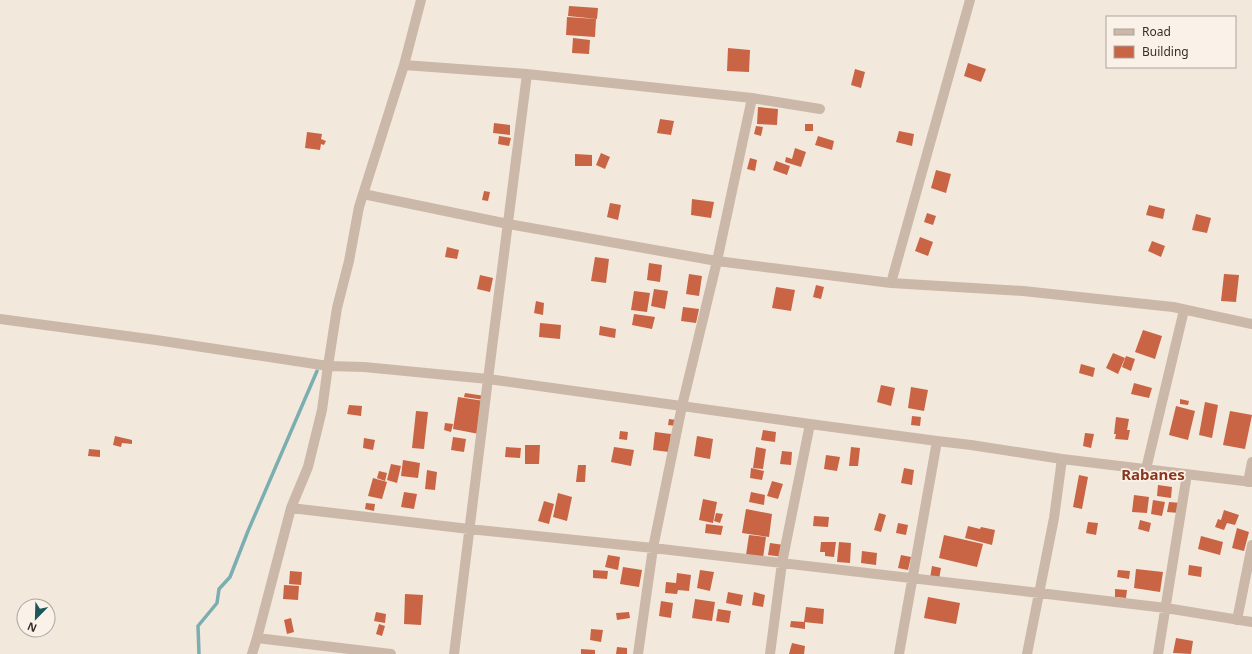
<svg xmlns="http://www.w3.org/2000/svg" width="1252" height="654" font-family="'Noto Sans',sans-serif">
	<style>
		.lines { fill: none; stroke-linecap: round; stroke-linejoin: round }
		.stream { stroke: #7baeb1; stroke-width: 3.5 }
		.building { fill: #c96445 }
		.minor { stroke: #cbb8a8; stroke-width: 10 }
		.labels { text-anchor: middle; stroke-width: 3.5; stroke-linejoin: round; paint-order: stroke }
		.quarter-label { font-size: 15px; font-weight: bold; fill: #89381f; stroke: #faf2e9 }
	</style>
	<rect width="100%" height="100%" fill="#f3e8dc"/>
	<g class="lines">
		<path class="stream" d="M199 654 198 626 217 603 219 589 230 577 248 531 317 371"/>
	</g>
	<path class="building" d="M569 6 598 8 597 19 568 16Z
		M567 17 596 19 595 37 566 35Z
		M573 38 590 40 589 54 572 53Z
		M728 48 750 50 749 72 727 71Z
		M968 63 986 69 981 82 964 76Z
		M855 69 865 72 861 88 851 85Z
		M758 107 778 109 777 125 757 124Z
		M660 119 674 121 671 135 657 133Z
		M494 123 510 125V135L493 133Z
		M805 124H813V131H805Z
		M756 126 763 127 761 136 754 134Z
		M899 131 914 134 912 146 896 142Z
		M307 132 322 134 321 139 326 141 324 145 321 144 320 150 305 148Z
		M499 136 511 138 509 146 498 144Z
		M818 136 834 141 832 150 815 145Z
		M795 148 806 152 801 167 785 162 786 157 792 159Z
		M601 153 610 157 605 169 596 165Z
		M575 154 592 155V166H575Z
		M750 158 757 160 755 171 747 169Z
		M776 161 790 166 787 175 773 170Z
		M936 170 951 174 946 193 931 188Z
		M484 191 490 192 488 201 482 200Z
		M692 199 714 202 711 218 691 215Z
		M610 203 621 205 618 220 607 217Z
		M1149 205 1165 209 1163 219 1146 215Z
		M927 213 936 216 933 225 924 222Z
		M1196 214 1211 218 1207 233 1192 230Z
		M920 237 933 242 928 256 915 251Z
		M1152 241 1165 246 1161 257 1148 251Z
		M447 247 459 250 457 259 445 257Z
		M595 257 609 259 606 283 591 281Z
		M649 263 662 265 660 282 647 280Z
		M689 274 702 276 699 296 686 294Z
		M1224 274 1239 275 1236 302 1221 301Z
		M480 275 493 278 490 292 477 289Z
		M816 285 824 287 821 299 813 297Z
		M776 287 795 290 791 311 772 308Z
		M654 289 668 291 665 309 651 306Z
		M634 291 650 293 647 312 631 310Z
		M536 301 544 303 543 315 534 313Z
		M683 307 699 309 696 323 681 321Z
		M634 314 655 317 652 329 632 325Z
		M540 323 561 325 560 339 539 337Z
		M600 326 616 329 615 338 599 335Z
		M1143 330 1162 336 1155 359 1135 352Z
		M1113 353 1125 358 1118 374 1106 368Z
		M1126 356 1135 359 1131 371 1122 367Z
		M1081 364 1095 368 1093 377 1079 373Z
		M1134 383 1152 388 1149 398 1131 394Z
		M881 385 895 388 891 406 877 402Z
		M911 387 928 390 924 411 908 408Z
		M465 393 485 396V400L464 397Z
		M458 397 484 401 479 434 453 429Z
		M1180 399 1189 401 1188 405 1180 404Z
		M1205 402 1218 405 1212 438 1199 435Z
		M349 405 362 406 361 416 347 414Z
		M1176 406 1195 411 1188 440 1169 435Z
		M416 411 428 412 424 449 412 448Z
		M1230 411 1252 415 1245 449 1223 445Z
		M912 416 921 417 920 426 911 425Z
		M1116 417 1129 419 1127 430H1130L1128 440 1115 439 1116 434H1114Z
		M669 419 677 420 676 426 668 425Z
		M445 423 453 424 451 432 444 430Z
		M763 430 776 432 775 442 761 440Z
		M620 431 628 432 627 440 619 439Z
		M655 432 671 434 669 452 653 450Z
		M1085 433 1094 434 1091 448 1083 446Z
		M115 436 132 440V444L122 443 121 447 113 445Z
		M697 436 713 439 710 459 694 456Z
		M453 437 466 439 464 452 451 450Z
		M364 438 375 440 373 450 363 448Z
		M525 445H540L539 464H525Z
		M506 447 521 448 520 458 505 457Z
		M614 447 634 450 631 466 611 462Z
		M756 447 766 449 763 469 753 468Z
		M851 447 860 448 858 466H849Z
		M89 449 100 450V457L88 456Z
		M782 451 792 452 791 465 780 464Z
		M826 455 840 457 837 471 824 469Z
		M403 460 420 463 418 478 401 476Z
		M391 464 401 466 397 483 387 480Z
		M578 465H586L585 482H576Z
		M751 468 764 471 762 480 750 478Z
		M904 468 914 470 912 485 901 483Z
		M427 470 437 472 435 490 425 489Z
		M379 471 387 473 385 481 377 478Z
		M1079 475 1088 477 1082 509 1073 507Z
		M373 478 387 482 382 499 368 496Z
		M772 481 783 484 778 499 767 496Z
		M1158 485 1172 487 1171 498 1157 496Z
		M404 492 417 494 414 509 401 507Z
		M751 492 765 495 764 505 749 502Z
		M558 493 572 497 567 521 553 517Z
		M1134 495 1149 497 1147 513 1132 512Z
		M703 499 717 502 713 523 699 520Z
		M1153 500 1165 502 1162 516 1151 514Z
		M544 501 554 504 549 524 538 521Z
		M1169 502 1181 503 1179 513 1167 512Z
		M366 503 375 504 374 511 365 509Z
		M746 509 772 514 769 537 742 533Z
		M1224 510 1239 515 1235 525 1227 523 1224 530 1215 527 1218 519 1221 520Z
		M716 513 723 514 720 523 714 521Z
		M879 513 886 515 881 532 874 530Z
		M814 516 829 517 828 527 813 526Z
		M1140 520 1151 523 1149 532 1138 529Z
		M1088 522 1098 523 1096 535 1086 533Z
		M898 523 908 525 906 535 896 533Z
		M706 524 723 526 721 535 705 533Z
		M968 526 980 529 981 527 995 530 992 545 965 538Z
		M1237 528 1249 532 1244 551 1232 548Z
		M749 535 766 537 763 558 746 555Z
		M944 535 983 544 977 567 939 558Z
		M1201 536 1223 542 1220 555 1198 549Z
		M821 542H836L834 557 825 556V552H820Z
		M839 542 851 543 850 563 837 562Z
		M770 543 784 545 783 557 768 555Z
		M862 551 877 553 876 565 861 563Z
		M608 555 620 557 618 570 605 567Z
		M901 555 911 557 908 570 898 568Z
		M1189 565 1202 567 1201 577 1188 575Z
		M932 566 941 568 939 579 930 578Z
		M623 567 642 570 639 587 620 584Z
		M1136 569 1163 572 1160 592 1134 588Z
		M593 570 608 571 607 579 593 578Z
		M700 570 714 572 710 591 697 588Z
		M1118 570 1130 571 1129 579 1117 577Z
		M290 571 302 572 301 585 289 584Z
		M677 573 691 575 689 591 678 590 677 594 665 593 666 582 676 583Z
		M284 585 299 586 298 600 283 599Z
		M1115 589 1127 590 1126 598 1115 597Z
		M728 592 743 595 741 606 726 603Z
		M754 592 765 595 763 607 752 605Z
		M405 594 423 595 421 625 404 624Z
		M928 597 960 603 956 624 924 618Z
		M695 599 715 602 712 621 692 618Z
		M661 601 673 603 671 618 659 616Z
		M806 607 824 609 823 624 804 622Z
		M718 609 731 611 729 623 716 621Z
		M376 612 386 614 385 623 374 621Z
		M629 612 630 618 617 620 616 613Z
		M291 618 294 632 287 634 284 620Z
		M791 621 805 622V629L790 627Z
		M379 624 385 626 382 636 376 634Z
		M591 629 603 630 601 642 590 640Z
		M1176 638 1193 641 1191 654 1173 653Z
		M792 643 805 646 804 654H789Z
		M617 647 627 648V654H616Z
		M581 649 595 650V654H581Z"/>
	<g class="lines">
		<path class="minor" d="M404 65 527 74 752 98 717 261 682 406 653 548 638 654
			M752 98 820 109
			M363 194 508 224 717 261 891 283 1023 291 1173 307 1252 324
			M891 283 970 0
			M0 319 156 340 328 366 364 367 488 379 810 424 937 441 971 445 1062 459 1252 482
			M1146 469 1184 310
			M1248 482 1252 462
			M291 508 469 529 653 548 1039 593 1166 608 1252 622
			M1237 620 1252 545
			M257 638 391 654
			M252 654 257 638 291 508 308 467 322 410 328 366 337 308 349 261 359 207 404 65 421 0
			M454 654 488 379 527 74
			M770 654 782 563 810 424
			M899 654 937 441
			M1027 654 1054 518 1062 459
			M1158 654 1187 474"/>
	</g>
	<g class="labels">
		<g class="quarter-label">
			<text x="1153" y="480">Rabanes</text>
		</g>
	</g>
	<rect x="1106" y="16" width="130" height="52" fill="#faf2e9" stroke="#aca39c"/>
	<rect x="1114" y="29" width="20" height="6" fill="#cbb8a8" stroke="#aca39c"/>
	<text x="1142" y="36" font-size="12" fill="#382d28">Road</text>
	<rect x="1114" y="46" width="20" height="12" fill="#c96445" stroke="#aca39c"/>
	<text x="1142" y="56" font-size="12" fill="#382d28">Building</text>
	<g transform="translate(36 618) rotate(203)"><circle r="19" fill="#faf2e9" stroke="#aca39c"/>
	<path d="M0-3L7 15L0 10L-7 15Z" fill="#1d575b"/>
	<text y="-6" font-size="11" font-weight="bold" text-anchor="middle" fill="#382d28">N</text>
	</g>
</svg>
